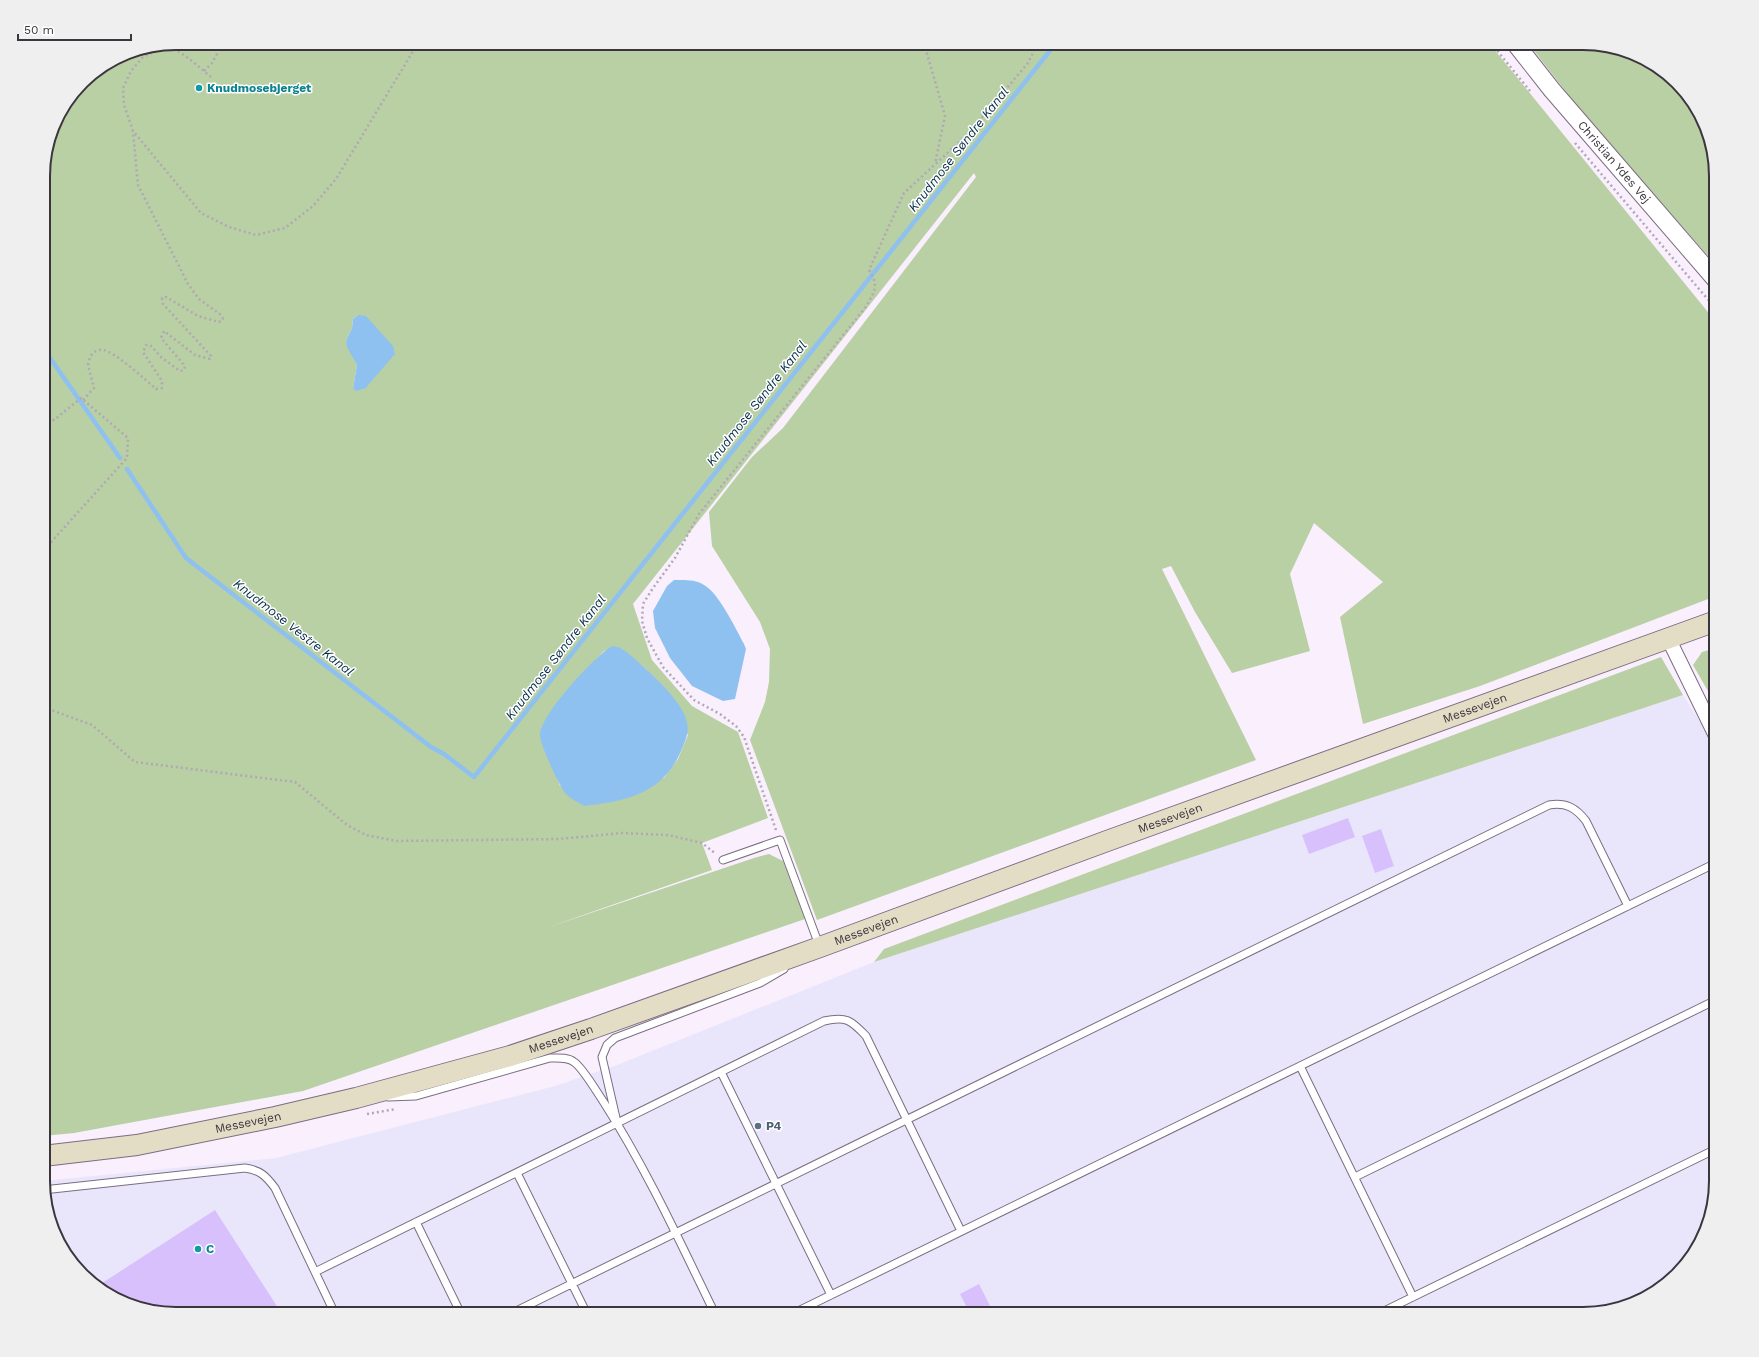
<svg xmlns="http://www.w3.org/2000/svg" width="1759" height="1357" font-family="'Work Sans',sans-serif">
	<style>
		.commercial { fill: #e9e6fc }
		.green { fill: #b9cfa4; fill-rule: evenodd }
		.water { fill: #8fc1f0 }
		.lines { fill: none; stroke-linecap: round; stroke-linejoin: round }
		.stream { stroke: #8fc1f0; stroke-width: 4.5 }
		.building { fill: #d7c0fb }
		.service-casing { stroke: #7c6d81; stroke-width: 9 }
		.minor-casing { stroke: #7c6d81; stroke-width: 16 }
		.tertiary-casing { stroke: #7c6d81; stroke-width: 19 }
		.secondary-casing { stroke: #7c6d81; stroke-width: 22 }
		.path { stroke: #b0a8b4; stroke-width: 2.5; stroke-dasharray: 2 3; stroke-linecap: butt }
		.service { stroke: #fff; stroke-width: 7 }
		.minor { stroke: #fff; stroke-width: 14 }
		.tertiary { stroke: #fff; stroke-width: 17 }
		.secondary { stroke: #e3ddc6; stroke-width: 20 }
		.culture-dot { fill: #0f9aa8; stroke: #fff; stroke-width: 1.5 }
		.service-dot { fill: #5c6f8a; stroke: #fff; stroke-width: 1.5 }
		.labels { text-anchor: middle; stroke-width: 3; stroke-linejoin: round; paint-order: stroke }
		.culture-label { font-size: 12px; font-weight: bold; fill: #0d838f; stroke: #fff; text-anchor: start }
		.street-label { font-size: 12px; fill: #3b353e; stroke: #fff }
		.service-label { font-size: 12px; font-weight: bold; fill: #4e5e75; stroke: #fff; text-anchor: start }
		.water-label { font-size: 13px; font-style: italic; fill: #062d4b; stroke: #fff }
		.rim { fill: none; stroke: #3b353e; stroke-width: 2 }
	</style>
	<rect width="100%" height="100%" fill="#f9effd"/>
	<path class="commercial" d="M1683 695 1716 746V1182L1709 1224 1688 1262 1642 1300 1583 1314H175L133 1307 95 1286 57 1240 43 1190V1181L276 1158 555 1086 617 1065 874 962Z"/>
	<path class="green" d="M176 43H1489L1716 322V596L1480 686 1363 724 1340 617 1383 582 1314 523 1290 574 1310 651 1232 673 1195 612 1171 566 1162 569 1256 760 817 920 750 740 765 702 769 682 770 649 760 622 712 546 709 512 752 457 783 428 976 177 974 173 633 604 652 660 692 706 738 732 768 818 702 843 712 870 546 928 754 858 769 854 783 861 805 919 303 1091 74 1133 43 1136V167L53 125 82 82 125 53ZM358 315 366 388H353L357 365 346 341 352 328 353 319ZM621 648 647 670 688 735 678 759 664 778 560 786 557 777 568 690 604 651Z
		M1528 43H1584L1626 50 1664 71 1702 117 1716 175V265L1584 115Z
		M1716 648V705L1693 665 1702 652Z
		M1661 657 1683 695 874 962 884 949Z"/>
	<path class="water" d="M358 315 366 316 393 346 395 354 369 384 366 388 356 391 353 388 357 365 347 347 346 341 352 328 353 319Z
		M674 580C684 580 695 579 704 585 718 592 736 629 744 644L746 649 735 699 723 701 692 686 670 658 655 628 653 611 667 586Z
		M612 646 621 648 628 653C644 667 681 699 686 719 690 731 686 740 681 751 663 794 626 801 584 806 578 802 571 799 566 794 560 788 540 744 540 736 539 716 595 656 612 646Z"/>
	<g class="lines">
		<path class="stream" d="M43 348 120 458
			M127 469 186 558 431 747 444 754 474 777 1056 43"/>
	</g>
	<path class="building" d="M1348 818 1355 837 1309 854 1302 835Z
		M1381 829 1394 866 1375 873 1362 836Z
		M215 1210 282 1314H175L133 1307 96 1287Z
		M979 1284 994 1314H970L960 1294Z"/>
	<g class="lines">
		<defs>
			<path id="service" d="M723 860 780 840 819 945
				M1300 1066 1413 1297
				M721 1072 831 1295
				M388 1097 416 1096 550 1058C557 1058 568 1057 574 1062 583 1068 596 1091 603 1101 646 1168 680 1242 715 1314
				M616 1118 602 1057 607 1045 615 1038 760 983 784 969
				M517 1173 587 1314
				M1355 1177 1716 1000
				M43 1190 245 1168C260 1170 266 1176 275 1188L335 1314
				M416 1222 461 1314
				M315 1272 824 1021C846 1016 851 1020 866 1036L961 1231
				M510 1314 1549 805C1566 802 1576 808 1586 821L1628 906
				M792 1314 1716 863
				M1378 1314 1716 1149"/>
			<path id="minor" d="M1670 637 1673 648 1716 736"/>
			<g id="tertiary">
				<path id="s1" d="M1515 43 1552 90 1716 280"/>
			</g>
			<g id="secondary">
				<path id="s2" d="M43 1156 137 1145 275 1117 356 1098 510 1056 591 1029 820 947 1107 841 1716 621"/>
			</g>
		</defs>
		<use href="#service" class="service-casing"/>
		<use href="#minor" class="minor-casing"/>
		<use href="#tertiary" class="tertiary-casing"/>
		<use href="#secondary" class="secondary-casing"/>
		<path class="path" d="M924 43 945 116 935 164
			M1491 43 1530 91
			M204 71 212 63 217 54 213 43
			M211 77C201 69 176 45 164 47L143 57 131 71 123 88 124 105 133 131 201 213 229 227 256 235 285 228 313 206 336 179 418 43
			M1575 143 1716 309
			M83 400 94 388 88 365 90 357C93 352 98 349 103 350 114 351 146 380 156 389L162 388V381L143 352 146 345H150L162 358 180 371 184 370 185 366 161 338 164 331 195 355 210 359 211 356 163 304 162 298 166 297 198 316 219 322 223 319 221 315 199 299 188 284 138 185 133 131
			M43 416 54 420 81 398 128 438 127 458 43 551
			M43 707 92 725 135 762 295 782 347 825 366 835 396 841 559 839 622 833 668 835 702 843 716 854
			M776 830 744 737 736 726 720 714 694 700 663 667 647 638 642 621 643 604 653 588 675 558 699 514 865 308C874 292 880 287 869 270L904 193 968 134 1028 63 1038 43
			M367 1114 396 1109"/>
		<use href="#service" class="service"/>
		<use href="#minor" class="minor"/>
		<use href="#tertiary" class="tertiary"/>
		<use href="#secondary" class="secondary"/>
	</g>
	<g class="culture-dot">
		<circle cx="199" cy="88" r="4"/>
		<circle cx="198" cy="1249" r="4"/>
	</g>
	<circle class="service-dot" cx="758" cy="1126" r="4"/>
	<g class="labels">
		<g class="culture-label">
			<text x="207" y="92">Knudmosebjerget</text>
			<text x="206" y="1253">C</text>
		</g>
		<g class="street-label">
			<text dy="4" stroke="none"><textPath href="#s1" startOffset="155">Christian Ydes Vej</textPath></text>
			<text dy="4" stroke="none"><textPath href="#s2" startOffset="1504">Messevejen</textPath></text>
			<text dy="4" stroke="none"><textPath href="#s2" startOffset="1180">Messevejen</textPath></text>
			<text dy="4" stroke="none"><textPath href="#s2" startOffset="856">Messevejen</textPath></text>
			<text dy="4" stroke="none"><textPath href="#s2" startOffset="532">Messevejen</textPath></text>
			<text dy="4" stroke="none"><textPath href="#s2" startOffset="208">Messevejen</textPath></text>
		</g>
		<g class="service-label">
			<text x="766" y="1130">P4</text>
		</g>
		<g class="water-label">
			<text transform="translate(958 149) rotate(-52)" y="5">Knudmose Søndre Kanal</text>
			<text transform="translate(756 403) rotate(-52)" y="5">Knudmose Søndre Kanal</text>
			<text transform="translate(294 627) rotate(38)" y="5">Knudmose Vestre Kanal</text>
			<text transform="translate(555 657) rotate(-52)" y="5">Knudmose Søndre Kanal</text>
		</g>
	</g>
	<path d="M0 0H1759V1357H0ZM176 50H1583A126 126 0 0 1 1709 176V1181A126 126 0 0 1 1583 1307H176A126 126 0 0 1 50 1181V176A126 126 0 0 1 176 50Z" fill="#efeff0" fill-rule="evenodd"/>
	<path class="rim" d="M176 50H1583A126 126 0 0 1 1709 176V1181A126 126 0 0 1 1583 1307H176A126 126 0 0 1 50 1181V176A126 126 0 0 1 176 50Z"/>
	<path d="M18 34v6h113v-6" fill="none" stroke="#3b353e" stroke-width="2"/>
	<text x="24" y="34" font-size="12" fill="#3b353e" stroke="#ffffff" stroke-width="3" paint-order="stroke">50 m</text>
</svg>
